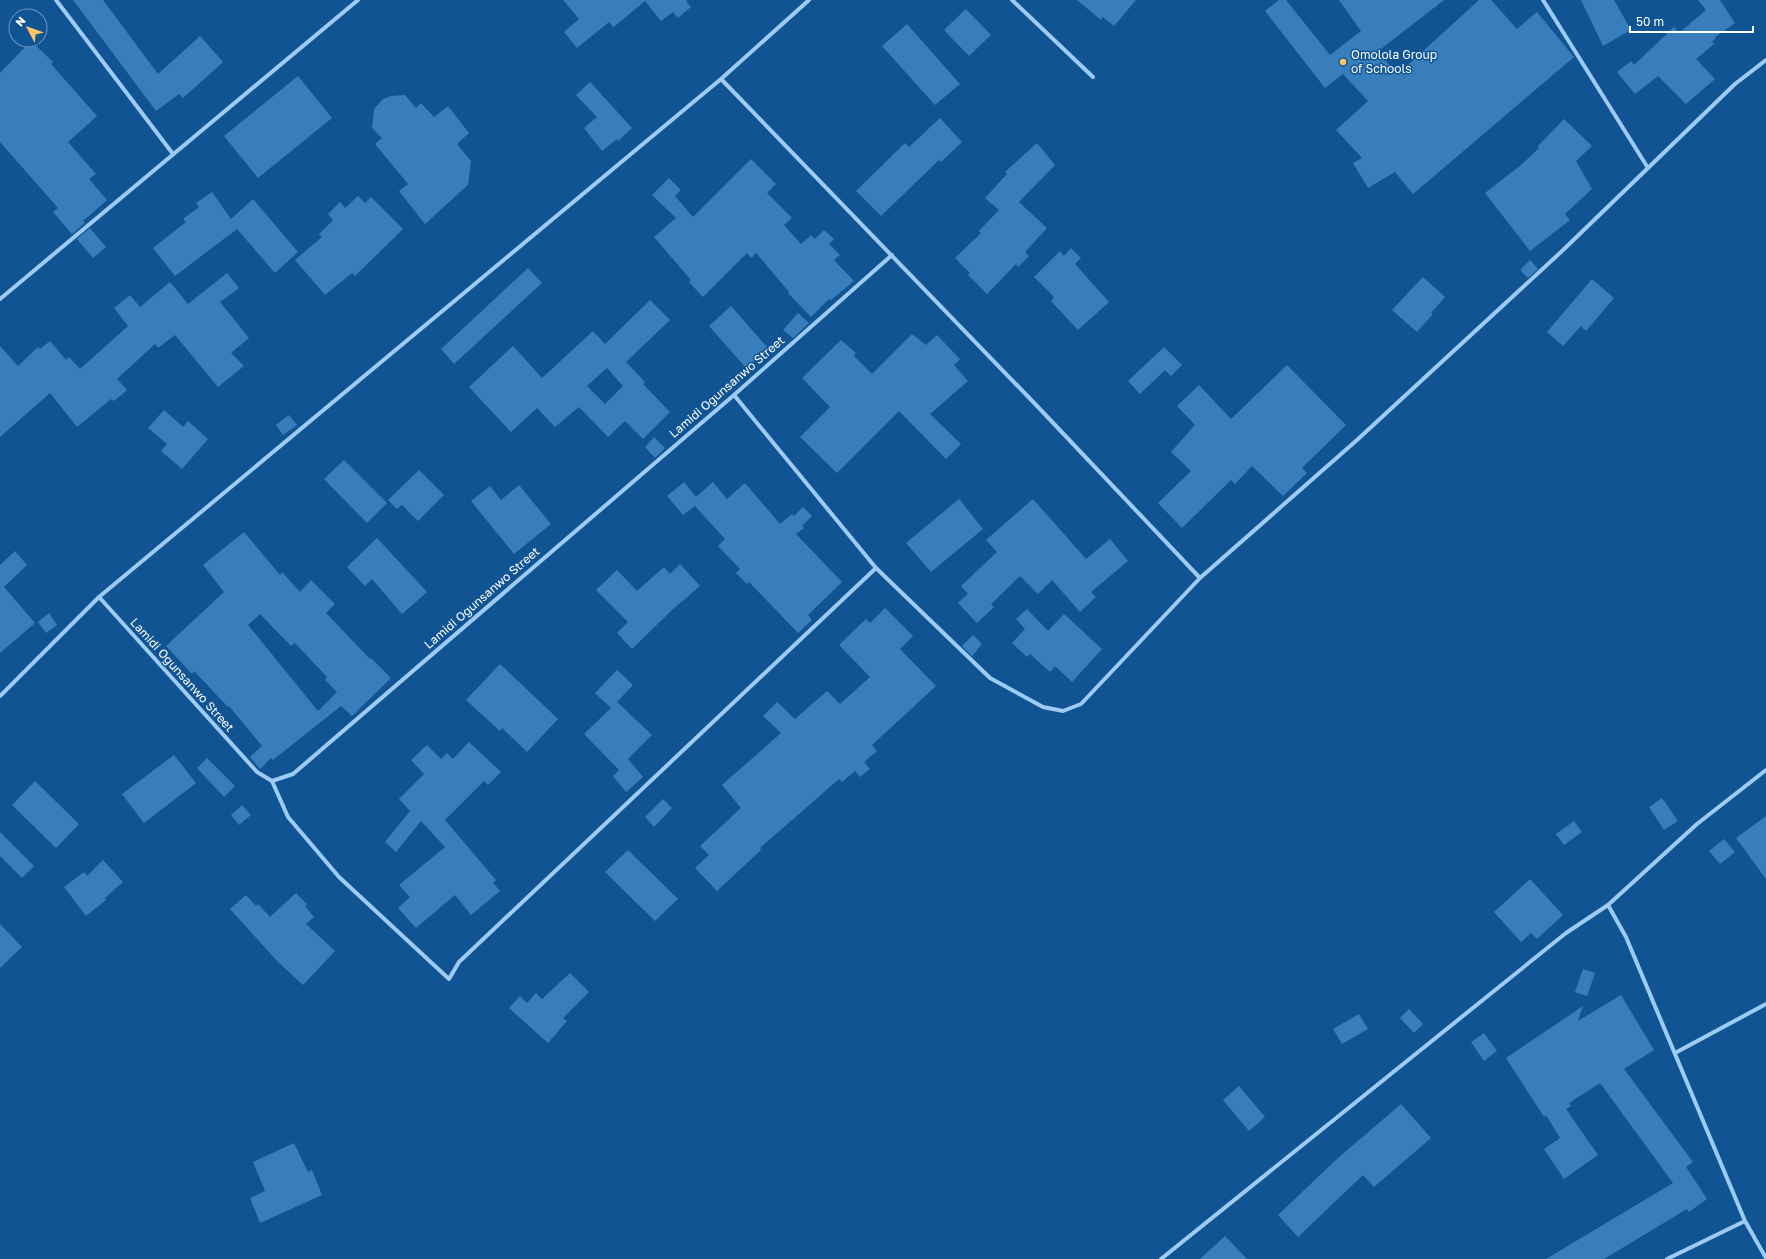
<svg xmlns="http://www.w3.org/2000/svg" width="1766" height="1259" font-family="'Golos Text',sans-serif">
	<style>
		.building { fill: #397ebc; fill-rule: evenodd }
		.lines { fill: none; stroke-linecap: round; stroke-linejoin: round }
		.minor { stroke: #9ecbf3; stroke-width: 4 }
		.poi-dot { fill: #ffc560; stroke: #105494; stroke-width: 1.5 }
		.labels { text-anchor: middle; stroke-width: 3; stroke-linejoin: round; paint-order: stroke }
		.poi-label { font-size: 12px; fill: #fff; stroke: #105494; text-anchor: start }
		.street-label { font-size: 12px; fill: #fff; stroke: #105494 }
	</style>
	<rect width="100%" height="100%" fill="#105494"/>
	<path class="building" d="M73 0H103L158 74 200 36 223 62 183 98 179 94 156 111Z
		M563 0H688L686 1 691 7 678 18 673 12 661 21 645 1 615 26 613 27 609 22 577 48 564 32 579 19Z
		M1077 0H1136L1114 26 1103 17 1101 20Z
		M1279 0H1286L1330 55 1361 31 1339 0H1444L1377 52 1398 74 1479 0H1491L1517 29 1537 12 1574 57 1413 194 1395 172 1368 188 1353 163 1362 158 1336 130 1368 101 1343 74 1325 88 1265 11Z
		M1581 0H1614L1631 30 1603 46Z
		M1698 0H1720L1735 23 1715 37 1716 38 1712 42 1714 44 1696 59 1715 79 1686 104 1658 76 1635 94 1617 72 1631 61 1634 65 1674 27 1679 33 1706 10Z
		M966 9 991 35 969 56 944 30Z
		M907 24 960 84 935 105 882 46Z
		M31 41 53 62 51 64 97 116 68 142 96 174 89 179 107 200 83 221 85 223 72 234 53 212 58 208 0 142V73Z
		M298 76 332 118 258 178 224 136Z
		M590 82 632 128 618 141 617 139 602 151 584 128 597 117 576 95Z
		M405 95 416 108 421 103 434 117 448 106 469 133 457 144 471 161 468 185 425 224 399 191 408 184 375 144 382 138 372 128 374 109 383 99 391 96Z
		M940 118 962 142 941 162 939 160 881 216 856 191 905 143 909 147Z
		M1564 119 1592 146 1576 161 1592 189 1565 214 1570 220 1530 251 1485 193 1521 165 1539 148 1538 146Z
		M1037 143 1055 165 1019 202 1047 228 1025 252 1029 256 1018 267 1016 264 987 294 968 275 970 273 955 258 981 233 979 231 999 210 985 198 1007 174 1005 172Z
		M751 159 776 184 767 193 792 218 784 225 801 244 811 235 815 239 824 230 834 239 829 244 840 255 834 260 854 281 831 300 829 299 811 317 788 293 789 292 756 253 751 258 747 253 703 297 689 282 691 280 654 237 676 218 652 195 669 178 681 190 675 196 693 217Z
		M212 192 231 219 253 199 298 252 275 273 237 229 175 276 153 248 186 222 183 219 199 207 196 203Z
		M358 196 365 203 371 197 403 229 355 276 352 273 325 295 295 260 322 237 319 234 333 220 328 214 340 202 345 208Z
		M90 228 106 247 93 258 77 239Z
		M1071 248 1081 258 1075 264 1109 302 1078 330 1051 301 1054 297 1034 277 1060 251 1064 256Z
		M1530 260 1538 269 1528 278 1520 270Z
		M528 268 542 283 454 364 441 349Z
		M227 273 239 288 220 302 249 338 231 353 244 366 218 387 175 335 158 348 155 344 117 379 127 390 114 401 111 399 77 427 50 393 0 437V346L18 366 38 347 40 349 50 341 66 360 69 357 80 369 128 326 114 308 130 295 140 307 170 282 188 304Z
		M1423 277 1445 297 1431 313 1433 314 1417 332 1392 310Z
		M1592 279 1614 298 1586 331 1581 326 1563 346 1547 332Z
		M650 300 670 320 626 362 645 382 643 384 670 412 643 439 625 421 608 437 579 407 555 427 537 408 511 432 469 387 513 346 542 378 593 331 605 344ZM607 368 623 386 605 404 587 386Z
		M731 306 768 348 746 368 709 326Z
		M798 313 809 323 793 338 783 330Z
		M912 334 926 345 937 335 960 359 954 365 968 381 930 414 961 444 946 459 899 411 837 473 800 437 830 407 802 378 841 340 856 353 854 356 872 374Z
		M1164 347 1182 365 1171 376 1165 370 1140 394 1128 381Z
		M1287 365 1346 425 1302 468 1307 473 1283 496 1252 466 1235 484 1231 480 1182 528 1158 503 1191 471 1171 452 1195 425 1177 406 1199 385 1231 419Z
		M164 410 183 427 188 421 208 439 182 469 161 451 167 444 148 428Z
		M289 415 297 425 283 435 276 425Z
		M654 437 665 448 655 458 645 447Z
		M344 460 387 503 367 523 324 479Z
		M419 470 444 495 418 521 402 505 397 509 388 500Z
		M684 482 696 497 713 482 727 499 745 483 780 524 792 514 794 516 803 507 812 516 802 526 804 528 796 534 842 582 808 615 812 620 798 633 749 582 747 584 736 573 740 569 718 546 725 539 695 506 683 515 667 496Z
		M519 485 551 524 514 554 471 501 490 486 501 500Z
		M959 499 983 529 931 572 906 543Z
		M1033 499 1086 559 1110 539 1128 561 1091 592 1096 597 1080 612 1052 580 1038 594 1020 576 991 604 994 607 977 623 958 603 968 594 961 586 997 552 986 540Z
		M244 532 280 575 282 572 300 592 311 580 335 604 326 613 370 659 371 658 391 678 352 716 341 706 273 760 271 758 260 769 250 757 262 746 229 706 228 707 194 671 192 674 166 646 224 592 203 565ZM260 614 291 646 295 643 327 677 325 680 337 692 318 711 248 625Z
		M377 538 427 592 402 614 372 579 365 586 347 567Z
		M15 551 27 565 4 587 35 623 0 653V565Z
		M680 564 700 586 672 610 632 649 617 633 628 622 596 590 617 570 637 591 664 567 670 574Z
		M885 608 913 636 900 649 936 686 872 745 877 751 864 762 870 769 860 777 855 771 842 782 839 779 760 848 761 850 717 891 695 868 709 855 700 846 741 808 722 785 781 733 763 716 777 702 795 719 827 691 840 704 870 677 839 645 866 619 870 623Z
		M1027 609 1048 631 1064 614 1102 649 1072 682 1055 666 1050 672 1030 654 1027 657 1012 643 1025 629 1016 619Z
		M49 613 57 625 46 633 38 622Z
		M973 635 982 644 972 656 962 646Z
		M500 664 558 719 527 752 502 728 500 731 466 700Z
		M617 670 633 685 617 702 652 735 628 759 643 777 626 792 613 776 619 770 584 734 611 708 595 693Z
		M469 742 501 772 488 785 484 781 445 820 496 880 493 883 500 891 471 915 455 895 416 928 398 908 410 897 399 885 445 847 421 821 396 852 385 842 410 811 399 799 424 774 411 760 427 745 441 759 447 753 453 759Z
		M174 755 196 783 144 823 122 794Z
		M207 758 235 786 224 797 197 768Z
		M35 781 79 824 56 848 12 805Z
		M1662 798 1678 821 1664 830 1649 807Z
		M663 799 672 808 654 827 645 817Z
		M242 805 251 815 239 825 231 815Z
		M1766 816V879L1736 838Z
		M1574 821 1582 832 1564 845 1556 834Z
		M0 832 34 866 22 878 0 856Z
		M1724 839 1735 852 1720 864 1709 851Z
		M628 850 678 899 655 921 605 872Z
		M103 860 123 882 105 898 106 900 86 916 64 887 84 872 87 876Z
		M1530 879 1563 915 1537 939 1531 933 1521 942 1494 912Z
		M296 893 307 904 305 906 314 917 306 924 335 951 303 985 277 961 230 909 246 895 256 906 258 904 270 917Z
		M0 924 22 947 0 968Z
		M1583 969 1595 973 1587 996 1575 992Z
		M570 973 589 992 563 1018 567 1021 548 1043 509 1008 520 996 527 1003 536 993 542 999Z
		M1621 995 1654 1050 1624 1069 1693 1162 1686 1167 1707 1199 1689 1212 1687 1209 1604 1259H1546L1673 1183 1600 1083 1569 1103 1571 1106 1566 1109 1598 1155 1564 1179 1544 1149 1560 1138 1546 1115 1544 1117 1506 1058 1583 1006 1578 1021Z
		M1409 1009 1423 1024 1414 1033 1400 1018Z
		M1359 1014 1368 1029 1342 1044 1333 1029Z
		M1484 1033 1497 1051 1484 1061 1471 1042Z
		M1239 1086 1265 1117 1249 1131 1223 1100Z
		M1401 1104 1431 1138 1374 1187 1363 1175 1298 1237 1278 1215 1338 1158Z
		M294 1143 308 1172 312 1170 322 1195 260 1223 250 1198 265 1191 253 1162Z
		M1225 1236 1247 1259H1200Z"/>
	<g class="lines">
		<path class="minor" d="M56 0 173 154
			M1012 0 1093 77
			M1543 0 1648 168
			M721 79 1038 407 1200 578
			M0 299 358 0
			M734 395 876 568 990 678 1043 707 1063 711 1081 704 1200 578 1357 440 1561 252 1735 84 1766 60
			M99 597 257 772 272 781 293 774 734 395 892 255
			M0 696 99 597 721 79 809 0
			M272 781 288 817 339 877 449 979 459 962 876 568
			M1608 905 1626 937 1745 1221 1766 1258
			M1675 1053 1766 1004
			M1161 1259 1566 933 1608 905 1697 824 1766 770
			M1667 1259 1745 1221"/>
	</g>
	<circle class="poi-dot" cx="1343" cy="62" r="4"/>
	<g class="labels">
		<g class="poi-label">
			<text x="1351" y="59">Omolola Group<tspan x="1351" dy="14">of Schools</tspan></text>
		</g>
		<g class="street-label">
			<text transform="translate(727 387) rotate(-41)" y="4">Lamidi Ogunsanwo Street</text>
			<text transform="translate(482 598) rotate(-41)" y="4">Lamidi Ogunsanwo Street</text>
			<text transform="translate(182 675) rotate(48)" y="4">Lamidi Ogunsanwo Street</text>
		</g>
	</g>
	<g transform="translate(28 28) rotate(311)"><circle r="19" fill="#105494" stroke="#7098bf"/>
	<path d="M0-3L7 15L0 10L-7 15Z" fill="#ffc560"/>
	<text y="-6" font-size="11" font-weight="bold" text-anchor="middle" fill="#ffffff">N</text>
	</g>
	<path d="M1630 26v6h123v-6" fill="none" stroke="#ffffff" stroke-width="2"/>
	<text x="1636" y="26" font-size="12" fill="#ffffff" stroke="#105494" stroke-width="3" paint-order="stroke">50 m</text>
</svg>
